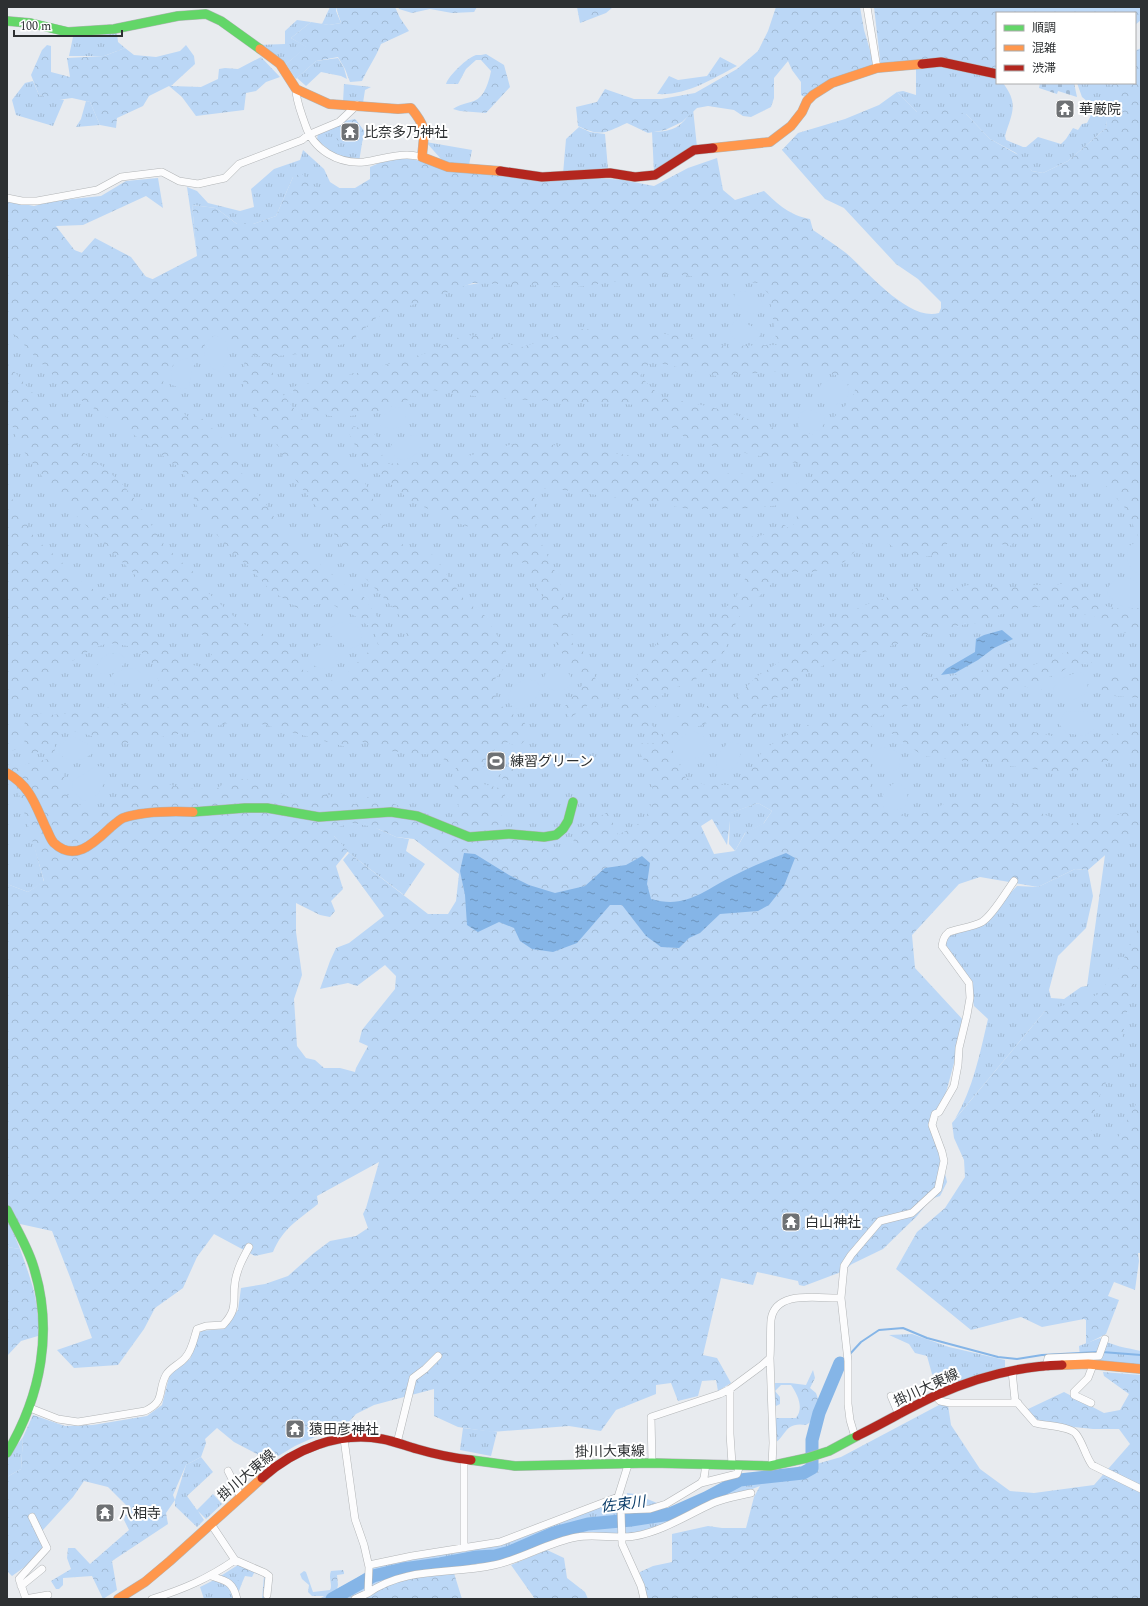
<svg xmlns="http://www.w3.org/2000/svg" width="1148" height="1606" font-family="Spectral,'Noto Sans JP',serif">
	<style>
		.grass { fill: url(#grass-tufts) }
		.forest { fill: url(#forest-crowns); fill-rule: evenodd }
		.cemetery { fill: url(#cemetery-stones) }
		.garden { fill: #bbd7f6 }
		.water { fill: url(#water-ripples) }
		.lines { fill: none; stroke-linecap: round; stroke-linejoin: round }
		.stream { stroke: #85b5e7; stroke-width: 2 }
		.river { stroke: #85b5e7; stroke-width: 13 }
		.street-casing { stroke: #b2b5b7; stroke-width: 8 }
		.fast-casing { stroke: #b2b5b7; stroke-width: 10 }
		.slow-casing { stroke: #b2b5b7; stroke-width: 10 }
		.jam-casing { stroke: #b2b5b7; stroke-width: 10 }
		.street { stroke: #fcfcfd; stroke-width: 7 }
		.fast { stroke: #63d668; stroke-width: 9 }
		.slow { stroke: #ff974d; stroke-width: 9 }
		.jam { stroke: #b3261e; stroke-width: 9 }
		.labels { text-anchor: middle; stroke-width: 4; stroke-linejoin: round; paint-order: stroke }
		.poi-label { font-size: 14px; fill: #2d3032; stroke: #fff; text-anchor: start }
		.street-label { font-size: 14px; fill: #2d3032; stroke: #fff }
		.water-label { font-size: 15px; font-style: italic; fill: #0a3c69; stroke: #fff }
	</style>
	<defs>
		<pattern id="grass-tufts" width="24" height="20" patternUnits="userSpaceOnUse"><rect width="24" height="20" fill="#bbd7f6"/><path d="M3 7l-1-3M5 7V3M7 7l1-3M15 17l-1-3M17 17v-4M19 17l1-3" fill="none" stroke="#a1b9d3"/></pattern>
		<pattern id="forest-crowns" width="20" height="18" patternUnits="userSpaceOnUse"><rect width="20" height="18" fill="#bbd7f6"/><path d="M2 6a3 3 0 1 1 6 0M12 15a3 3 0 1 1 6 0" fill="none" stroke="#a1b9d3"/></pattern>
		<pattern id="cemetery-stones" width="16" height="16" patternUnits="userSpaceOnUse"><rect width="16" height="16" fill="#bbd7f6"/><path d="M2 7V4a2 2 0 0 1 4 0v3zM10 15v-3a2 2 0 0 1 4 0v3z" fill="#a1b9d3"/></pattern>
		<pattern id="water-ripples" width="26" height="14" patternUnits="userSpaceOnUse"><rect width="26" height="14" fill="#85b5e7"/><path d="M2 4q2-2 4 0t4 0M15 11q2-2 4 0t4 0" fill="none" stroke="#6d94bc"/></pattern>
	</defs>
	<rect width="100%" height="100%" fill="#e8ebef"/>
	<path class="grass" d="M330 7H336V11L341 23 329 25 322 24Z
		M297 20 311 22 291 38 307 47 286 64 258 45 285 44V31Z
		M117 33 118 42 125 48 104 56H69L73 37Z
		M720 57 737 66C712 79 686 96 657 94L669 76 678 80 707 76Z
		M338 58 344 68 347 79 341 76 321 72 306 86 297 78 316 61Z
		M943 65 997 78V83H1003C1019 104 1012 113 1005 136L1006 140 1023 147H1026L1038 137 1061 144 1066 139 1073 128 1078 130 1082 124 1087 123 1092 113 1088 109V102L1082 97 1077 83H1112L1106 128 1068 161 1043 173 1032 171 1016 153 990 139 966 114 918 113 897 92 903 91 916 95V68Z
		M33 81 39 95 64 100 53 126 16 115 12 100 25 83Z
		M344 84 371 87 365 90 363 103 343 102Z
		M86 101 90 102 100 125 76 127 81 119Z
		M693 109 697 147 654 173 652 132C675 131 680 128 693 109Z
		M356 120 364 131 359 162 333 153 317 140 318 133 345 121Z
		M579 127 590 132 605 134 608 169 563 174 566 139Z
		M426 142 472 150 469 165 448 167Z
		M303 150 324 169 330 182 341 189 316 188 293 177 276 216 253 224H237L216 208 192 205 197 255 187 187 197 191 208 203 240 211 254 207 251 189 274 169 300 160Z
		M7 225 260 319 730 242 1098 437 1141 474V1163L1080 1151 1045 1011 955 1119C973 1089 980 1053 988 1019L974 1006 969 983 942 946 953 930 983 921 1017 886 1038 887 1075 869 1088 870 1093 896 1086 928 1058 956 1049 990 1051 998 1064 999 1081 987 1087 986 1105 855 887 844 827 746 565 880 376 828 396 837 409 839 406 851 425 864 404 895 349 853 334 836V828L32 837 44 882 28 892 7 884Z
		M758 803 772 811 763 824 745 833 735 851 729 844 730 813Z
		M7 1217 20 1249 7 1247Z
		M912 1334 949 1347 1005 1360V1367L948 1385 932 1374 927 1356 915 1353 909 1344 889 1335Z
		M1100 1338C1111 1346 1128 1348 1141 1351V1367L1080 1358 1079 1346Z
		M463 1428 497 1432 491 1456 460 1450Z
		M23 1437 21 1469 7 1477V1459Z
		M201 1457 213 1472 187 1496 197 1510 213 1494 222 1504 206 1519 198 1511 204 1520 197 1527 175 1506V1500L186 1465Z
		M805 1465H813L784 1480 760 1486 723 1500 676 1522 635 1536 561 1540 521 1557 474 1566 353 1599H319L354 1580 373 1567 423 1557 469 1550 619 1499 628 1503 627 1493 635 1494 662 1505 631 1515 652 1519 675 1513 714 1496 748 1476 774 1473Z
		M238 1565 242 1566V1583L239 1591 219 1577Z
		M214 1580 229 1587 235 1599H204L200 1587Z"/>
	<path class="forest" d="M336 7H395L400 18 409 31 381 44C376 57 368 68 362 81L350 82 345 69 338 57 316 61 296 79 286 64 306 47 291 38 311 22 329 25 341 23Z
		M398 7H477L474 12 452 13 430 9 412 13 399 9Z
		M577 7H613L606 13 580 23Z
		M776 7H860L864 30 875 67 809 99 801 95V82L792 70 788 61 774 78V98L771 107 751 117 743 116 734 110 708 106 697 108 682 122 665 130 648 133 627 123C605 133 601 137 578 126L576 107 597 102 605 89 634 99H661L695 93 737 69 758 51 768 31Z
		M874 7H1141V20L1135 25V13H997V69L941 62 881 68Z
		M47 45 51 46V72L70 77 67 58 104 56 125 48 134 55 156 57 180 51 186 45 194 56 195 64 171 86 201 87 218 79 219 69 225 68 238 69 261 57 280 77 266 82 256 91 246 93 244 110 196 116 182 97 169 86 149 96 143 106 117 118 116 128 100 125 90 102 72 98 57 100 39 95 31 75 42 50Z
		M1141 48V537L1138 536 1125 508 1101 480 1083 475H1051L1032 502V519L1028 529 1009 547 987 538 948 542 942 554 917 558 905 550 893 547 882 539 865 541 844 562 809 573 784 571 738 618 724 652 701 676 684 685 666 690 647 720 659 733 660 736 656 738 619 714 613 704 621 695 632 686 639 672 660 638 679 633 705 629 736 597 748 573 739 569V553L745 538 763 535 782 523 791 530 797 517 791 504 753 508 691 509 550 488 542 489 534 493 536 532 560 582 573 640 572 643 589 656 600 695 603 711 593 701 569 719 565 706 584 683 563 654 555 648 558 637 549 613 551 608 549 604 546 605 539 602 544 594 540 590 536 591 538 580 534 583 529 579 532 576 522 562 480 530 463 525 411 501 364 462 348 432 354 426 376 435 385 464 453 460 524 441 679 462 723 476 733 471 782 485 813 481V465L782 461 690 441 642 405 488 398 432 390 384 410 372 413 350 416H329L297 401 292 387 362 372 433 351 463 335 489 336 519 348 578 329 640 331 682 336 725 346 777 345 769 294 758 283 670 274 577 287 473 283 376 318 349 343 298 354 267 357 249 355 266 359 282 393 317 439 361 475 393 541 433 555 466 602 483 613 505 648 509 662 495 679 496 702 525 723 527 737 520 746 506 742 488 755 476 782 506 790 498 833 517 831 557 856 572 851 575 832 589 822 608 812 618 835C627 830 640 825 646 816 648 814 649 810 650 807 658 783 646 763 634 743L658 744 674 718 707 706 735 699 756 677 795 652 814 632 834 619 870 603 917 588 940 594 968 585 988 587H1017L1035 585H1053L1068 583 1079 586 1085 592 1087 598C1109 609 1117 610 1141 608V626L1126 633 1109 634 1099 625 1097 618 1088 614 1083 615 1067 604 1011 609 986 622 960 625 890 646 841 657 806 674 748 721 715 720 691 729 672 749 686 778 706 785H729L749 772 764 749 800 727 843 716 857 704 884 698 914 682 991 669 1033 665 1067 652 1090 649 1092 665 1073 663 1060 673 1043 679 1041 691 1023 686 999 691 958 693 902 707 878 717 871 727 870 787 885 805 906 817 925 813 946 803 975 802 1020 804 1067 824 1104 820 1136 808 1141 809V831L1119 843 1088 870 1075 869 1038 887 980 877 959 884 912 935 915 968 965 1022 943 1104 932 1117 947 1182 940 1196 931 1199 917 1216 883 1249 852 1264 841 1272 804 1286 799 1285 798 1281 757 1272 753 1285 721 1278 703 1355 717 1358 731 1383 718 1391 716 1380 702 1381 698 1396 678 1401 671 1383 656 1385V1394L616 1410 601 1431 569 1426 492 1432 458 1427 434 1416V1389L374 1405 356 1414 343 1428 326 1432 295 1446 270 1461 234 1442 217 1428 205 1439 206 1443 201 1457 186 1465 173 1495 175 1500 166 1513 168 1524 112 1561 117 1590 103 1599 92 1576 63 1578V1585L59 1589H56L51 1581 71 1569 67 1558 68 1548H75L90 1564 129 1530 124 1520 128 1507 108 1487 84 1481 73 1497 42 1531 44 1548 26 1566 12 1576 7 1571V1477L21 1469 23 1437 33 1415 65 1426 93 1425 147 1416 162 1405 169 1377 178 1367 190 1359 199 1331 224 1329 238 1310 241 1288 265 1284 288 1276 314 1253 330 1241 356 1236 368 1228 363 1214 366 1208 379 1162 317 1196 318 1204C298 1220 283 1228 273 1252L255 1256 214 1234 197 1257 183 1288 155 1308 144 1329 118 1365 74 1368 57 1350 92 1338 70 1277 52 1231 20 1224 7 1217V884L28 892 44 881 14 777 8 768 53 758 65 767 64 779 68 797 85 808 107 807 126 790 138 783 155 780 175 786 212 792 229 780 246 779 300 801H316L315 798 316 793 330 795C335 806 345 802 355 804 358 802 362 799 365 798 382 791 427 822 443 831L454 821 460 799 453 782 456 767 437 755 389 751 357 740 346 747 243 719 201 730 121 744 70 730 54 737 55 749 54 753 42 751 31 754 25 749 24 735 17 749 7 752V728L14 729 24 727 25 721 34 714 51 712 53 715 101 709 135 703 149 695 160 686 154 666 146 655 128 646 109 643 93 648 40 681 29 697 7 705V661L12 638 7 635V490L34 537 49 551 60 559 68 572 87 586 100 593 127 613 145 631 168 646 182 662 201 667 214 652 203 635 172 610 135 584V575L55 494 17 442 7 407V363L86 455 106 469 123 485 140 506 161 541 178 559 198 576 203 588 232 615 247 626 281 643 301 658V669L338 683C351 670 362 655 378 645L374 630 355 616 325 601 301 610 270 590 250 568 224 544 199 511 182 470 146 443 69 392 7 327V201L34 206 53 201 101 196 126 181 158 178 163 208 146 196 83 225 56 226 79 256 95 238 131 257 149 281 197 256 192 205 216 208 237 224H253L276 216 293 177 301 173 316 188H355L370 179V167L393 157 416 160 452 171 496 170 623 180 654 186 688 168 717 158 723 190 735 200 764 191C779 205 789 215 810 219L813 230C824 238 836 245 846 253 867 271 909 322 939 313L941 308V302L918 279 896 264 844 208 825 199 782 150 798 133 845 119 879 105 897 92 917 112 949 109 966 114 990 139 1022 157 1032 171 1043 173 1068 161 1106 128 1111 83H1135V51ZM215 335 245 354 243 388 259 422 281 450 285 466 318 509 356 568 398 613 407 635 401 639 387 632 362 594 339 581 282 530 266 504 237 467 242 459 203 419 186 416 163 382 173 365 190 358 204 356 205 343ZM651 361 716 376 808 369 857 380 853 399 838 412 823 434 819 436 794 429 783 431 712 407 661 397 640 376ZM758 803 772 811 764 823 746 832 735 851 714 854 701 826 712 819 727 845 731 813ZM352 823 374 827 396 837 414 839 459 874 456 901 448 914H428L349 853 343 860 384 916 349 943 336 948 330 961 320 989 348 983 357 986 385 965 396 976 395 989 362 1030 359 1042 368 1046 356 1068 355 1072 340 1068H324L315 1060 306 1058 297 1046 294 999 302 975 296 932V903L320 915 330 917 335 911 331 901 343 889 336 866 348 851 334 836 335 828Z
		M486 54 504 65 510 87 486 113 460 111 453 109C461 104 465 104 474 101 485 97 489 81 491 71L481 60H476L466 69 458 84H446C449 75 467 58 476 55 479 55 483 55 486 54Z
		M355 119 364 131 363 139 359 148 355 149 337 140 336 135C343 134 347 138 353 138L356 133V128L351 124 338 126 345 121Z
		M1141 671V698L1101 695 1103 674Z
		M968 726 1016 728 1080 742 1141 728V759L1120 757 1069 773 923 756 890 732Z
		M517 752C519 763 514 773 510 782L502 779 508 770 512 756Z
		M1141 922V963L1130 996 1119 1056 1096 1103 1090 1140 1116 1141 1141 1095V1253H1138L1139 1261 1135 1290 1114 1282 1108 1296 1119 1300 1106 1334 1086 1344V1320L1084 1319 1042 1327 1021 1317 971 1330 896 1269 917 1232 945 1208 965 1177 964 1160 954 1138 952 1123 1045 1011 1097 995 1120 967Z
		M7 1247 20 1249C31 1280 40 1302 38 1336L21 1341 7 1356Z
		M813 1370 815 1378 810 1388 816 1393 818 1399 812 1421 806 1425C782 1421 787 1440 770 1445L769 1435 772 1418H796C804 1408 798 1395 791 1385H781L775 1391 780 1397V1404L776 1406 771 1398 775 1383H790L806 1385Z
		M1103 1372 1141 1375V1599H649L641 1586 640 1572 653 1566 672 1562V1534L708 1526 722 1528H746L754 1497 761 1484 784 1480 813 1465 841 1457 939 1405H948L951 1425 980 1469 1010 1491 1034 1493 1094 1485 1130 1444 1119 1429H1093L1036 1423 1026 1410 1064 1392 1104 1413 1120 1410 1129 1394 1104 1376Z
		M547 1550 564 1558 567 1578 585 1592 588 1599H535L511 1565Z
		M242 1566 268 1574 265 1599H262L264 1576 254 1573 252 1577 245 1576 242 1583H237Z
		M343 1570 344 1572V1574L337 1575 338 1585 337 1589 350 1582 353 1584C342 1593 334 1599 320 1599L325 1596H312L308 1592 309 1585 302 1579 300 1574 304 1571 306 1572 313 1592 330 1590C333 1585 328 1578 331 1571Z
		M454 1573 462 1599H363L390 1580Z"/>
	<path class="cemetery" d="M1040 83H1074L1077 97 1058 91 1057 94 1039 88Z"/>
	<path class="garden" d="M737 291 749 292 763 302 762 311 757 315C744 311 739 309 734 296Z
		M737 320 756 328 761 334C755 344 748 344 738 342L731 335 729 327Z
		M215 335C217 336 222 338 224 340 232 349 227 363 221 372L211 368 210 364 204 356 205 343Z
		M190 358 195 364 192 370 189 388 183 389 172 385C170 369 171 360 190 358Z
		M833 379 846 381C849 387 850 393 846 400L835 405 818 401V389L822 383Z
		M397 407 403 408 406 411C405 430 394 432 378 424V418Z
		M807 409 824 416 825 422 820 431 800 430 798 425 799 414Z
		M415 435 421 437C425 458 394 470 390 447 396 438 405 437 415 435Z
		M1136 542H1141V575C1127 570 1125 558 1129 546Z
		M1120 577C1129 577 1135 580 1141 587V600L1136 607C1120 610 1118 603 1107 594 1108 584 1112 582 1120 577Z
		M341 622C356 623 366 629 359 645L350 649 330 635V628Z
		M318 645 329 646C336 653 338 657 336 666 326 672 318 668 309 663 308 654 311 650 318 645Z
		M110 653 120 654 125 658V662L124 665C116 668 108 674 101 674L97 671 96 667 103 657Z
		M557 666C566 668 571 674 572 683 564 694 553 693 544 684V678L546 672Z
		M126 668 136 669 141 673V679L118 686 111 682 110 679 113 674Z
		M1081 672 1087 678 1088 692C1076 700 1069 702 1054 699 1049 681 1066 675 1081 672Z
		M526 679 536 681 540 686C540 692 538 695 534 700 518 723 489 696 526 679Z
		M1080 711 1091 712 1095 729 1084 736 1066 733 1059 724 1065 712Z
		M692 731 703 735 708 746 702 756 686 761 677 759 673 747 684 735Z
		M74 736 91 746 94 752C83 761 72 764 60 755L59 745Z
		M506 742 516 746 512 748 504 769 497 778 488 775 484 766C488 754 495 748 506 742Z
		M729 742 741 744C740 758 741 764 728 771L717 767C715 755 720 751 729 742Z
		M883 747 896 751 900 760 899 768C888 772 884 777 873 771V752Z
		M101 766 109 772C103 786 99 799 83 801L73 791 72 781 95 767Z
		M896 782C899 783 902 785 904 787 909 794 910 806 900 809 896 810 889 809 884 808 881 793 883 790 896 782Z"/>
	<path class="water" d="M1002 630 1013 639 994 648 978 660 955 673 941 675 946 669 975 652 976 639 984 635Z
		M464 853 475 854 509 875 529 885 555 893 585 886 605 868 626 865 642 856 650 863 647 884 651 899C686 909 703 891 733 876 750 867 768 860 786 853L795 858 784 886 769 905 758 911 720 914 700 933 689 938 679 948 661 947 646 936 622 905H610L577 943 553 952 532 949 520 941 514 928 499 922 478 932 467 925 465 895 460 871Z"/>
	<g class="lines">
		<path class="stream" d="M1102 1352 1141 1355
			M849 1355 861 1342 879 1330 903 1328 927 1338 998 1357 1017 1359 1042 1355 1098 1352
			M840 1363 845 1358"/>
		<path class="river" d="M332 1599 373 1576 403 1569 440 1564 477 1557 495 1556 510 1552 554 1533 588 1524 631 1520 670 1514 706 1498 740 1480 803 1473 812 1468V1440L819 1413 840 1363"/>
		<defs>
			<path id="street" d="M867 7 877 68
				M296 89C296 101 301 112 305 124 313 150 338 164 364 162 378 160 393 155 407 155 412 155 417 156 422 157
				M7 198 22 201H37L97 190 121 177 162 172 179 181 198 184 211 181 225 178 239 164 302 140 308 135 339 122 357 105
				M770 1358 773 1443 772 1465
				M1046 1367 1048 1358 1099 1356 1105 1339
				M1012 1371 1015 1400 1035 1423C1045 1426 1070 1426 1076 1434 1083 1443 1085 1455 1092 1465L1141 1489
				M730 1389V1434L732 1464
				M891 1396 899 1415
				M935 1396 940 1401 950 1403H1018
				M1091 1403 1074 1395V1392L1088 1378 1093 1365
				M30 1408 58 1419 78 1422 145 1411C166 1401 157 1392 166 1375 170 1368 180 1364 185 1358 192 1351 194 1338 197 1329L206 1326 223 1325C239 1308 232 1301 235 1282 237 1269 243 1258 249 1247
				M855 1437 850 1420 848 1404V1361L841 1298 844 1266 851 1255 880 1221 912 1213 938 1189 944 1161 942 1152 932 1125 935 1114 939 1112 954 1086 958 1065 959 1048 967 1015 970 998 969 983 942 946C943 940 944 936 949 932 958 929 975 926 982 922 993 915 1006 892 1014 881
				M344 1439 355 1519 364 1545 369 1567 368 1593 355 1599
				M397 1443 413 1378 425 1369 438 1356
				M464 1459V1548
				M652 1463 651 1417 720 1394 730 1389 761 1366 770 1358C771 1345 770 1332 771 1320 775 1289 819 1299 841 1298
				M628 1465 618 1497 621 1510 622 1544 641 1586 644 1599
				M228 1471 241 1497
				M701 1483 737 1474 740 1465
				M621 1510 650 1509 666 1504 701 1483 704 1478 706 1464
				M235 1560 265 1573 269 1576 267 1595
				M369 1565 412 1556 500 1542 618 1497
				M211 1576C227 1581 233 1582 237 1599
				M21 1586 42 1569
				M368 1593C407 1566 450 1575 494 1565 523 1559 548 1542 577 1537 596 1534 616 1539 635 1536 663 1531 687 1515 713 1503 725 1498 738 1496 751 1493
				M25 1599 48 1595
				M26 1599 19 1579 47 1548 32 1517
				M152 1599C184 1589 207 1579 235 1560L211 1524"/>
			<path id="fast" d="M7 21 30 23 68 32 114 29 178 16 206 14 221 21 260 49
				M193 812 245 808H267L319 817 391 812 417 816 469 837 509 834 544 837 556 835 563 829 568 821 573 802
				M7 1210C16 1228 27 1246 33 1265 54 1330 41 1396 7 1453
				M471 1460 515 1466 652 1463 770 1466 807 1458 829 1451 857 1436"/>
			<path id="slow" d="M260 49 280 64 296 89 329 104 398 109 411 108C428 129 424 131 422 157L448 167 500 171
				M713 148 770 142 791 126 802 112 807 101 813 95 832 83 877 68 922 64
				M7 773C30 786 35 804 45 826 48 831 50 839 54 843 75 863 95 842 111 827 115 824 119 820 123 818 145 811 170 811 193 812
				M1062 1365 1088 1364 1141 1369
				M118 1599 145 1582 170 1561 262 1478"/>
			<path id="jam" d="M922 64 941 62 997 74
				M500 171 542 177 610 173 635 177 655 175 694 150 713 148
				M857 1436C884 1423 910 1407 937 1395 975 1378 1019 1366 1062 1365
				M262 1478C294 1449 339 1431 382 1439 394 1441 406 1446 417 1449 434 1454 453 1458 471 1460"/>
		</defs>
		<use href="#street" class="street-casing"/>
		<use href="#fast" class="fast-casing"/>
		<use href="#slow" class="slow-casing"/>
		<use href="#jam" class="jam-casing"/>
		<use href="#street" class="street"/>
		<use href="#fast" class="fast"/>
		<use href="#slow" class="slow"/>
		<use href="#jam" class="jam"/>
	</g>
	<defs>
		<symbol id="temple-square" viewBox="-11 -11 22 22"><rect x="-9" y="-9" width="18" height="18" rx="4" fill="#6e7174" stroke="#fff"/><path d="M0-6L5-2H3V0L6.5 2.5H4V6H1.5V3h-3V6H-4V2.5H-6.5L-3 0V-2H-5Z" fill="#fff"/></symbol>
		<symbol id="stadium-square" viewBox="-11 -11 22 22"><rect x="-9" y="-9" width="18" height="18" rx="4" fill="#6e7174" stroke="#fff"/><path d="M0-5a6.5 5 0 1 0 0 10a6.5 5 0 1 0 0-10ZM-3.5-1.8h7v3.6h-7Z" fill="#fff"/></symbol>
	</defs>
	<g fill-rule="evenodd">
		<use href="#temple-square" x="1054" y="98" width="22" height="22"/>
		<use href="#temple-square" x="339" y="121" width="22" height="22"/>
		<use href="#stadium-square" x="485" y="750" width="22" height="22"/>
		<use href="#temple-square" x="780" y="1211" width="22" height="22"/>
		<use href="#temple-square" x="284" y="1418" width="22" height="22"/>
		<use href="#temple-square" x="94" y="1502" width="22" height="22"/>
	</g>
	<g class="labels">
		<g class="poi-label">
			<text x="1079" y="114">華厳院</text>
			<text x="364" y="137">比奈多乃神社</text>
			<text x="510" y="766">練習グリーン</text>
			<text x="805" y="1227">白山神社</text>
			<text x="309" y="1434">猿田彦神社</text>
			<text x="119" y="1518">八相寺</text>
		</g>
		<g class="street-label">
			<text transform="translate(926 1387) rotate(-25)" y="5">掛川大東線</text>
			<text transform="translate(610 1451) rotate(-1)" y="5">掛川大東線</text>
			<text transform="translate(246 1475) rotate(-40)" y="5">掛川大東線</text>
		</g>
		<g class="water-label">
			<text transform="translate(623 1504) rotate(-7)" y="5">佐束川</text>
		</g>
	</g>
	<rect width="1148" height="1606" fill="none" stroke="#2d3032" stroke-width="16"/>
	<rect x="996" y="12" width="140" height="72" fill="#ffffff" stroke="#abacad"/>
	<rect x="1004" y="25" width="20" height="6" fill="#63d668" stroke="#abacad"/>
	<text x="1032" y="32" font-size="12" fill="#2d3032">順調</text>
	<rect x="1004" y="45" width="20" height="6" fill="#ff974d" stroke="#abacad"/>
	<text x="1032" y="52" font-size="12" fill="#2d3032">混雑</text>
	<rect x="1004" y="65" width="20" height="6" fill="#b3261e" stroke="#abacad"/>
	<text x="1032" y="72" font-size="12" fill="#2d3032">渋滞</text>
	<path d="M14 30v6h108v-6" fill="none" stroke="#2d3032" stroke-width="2"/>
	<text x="20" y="30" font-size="12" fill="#2d3032" stroke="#ffffff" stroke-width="3" paint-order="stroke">100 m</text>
</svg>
